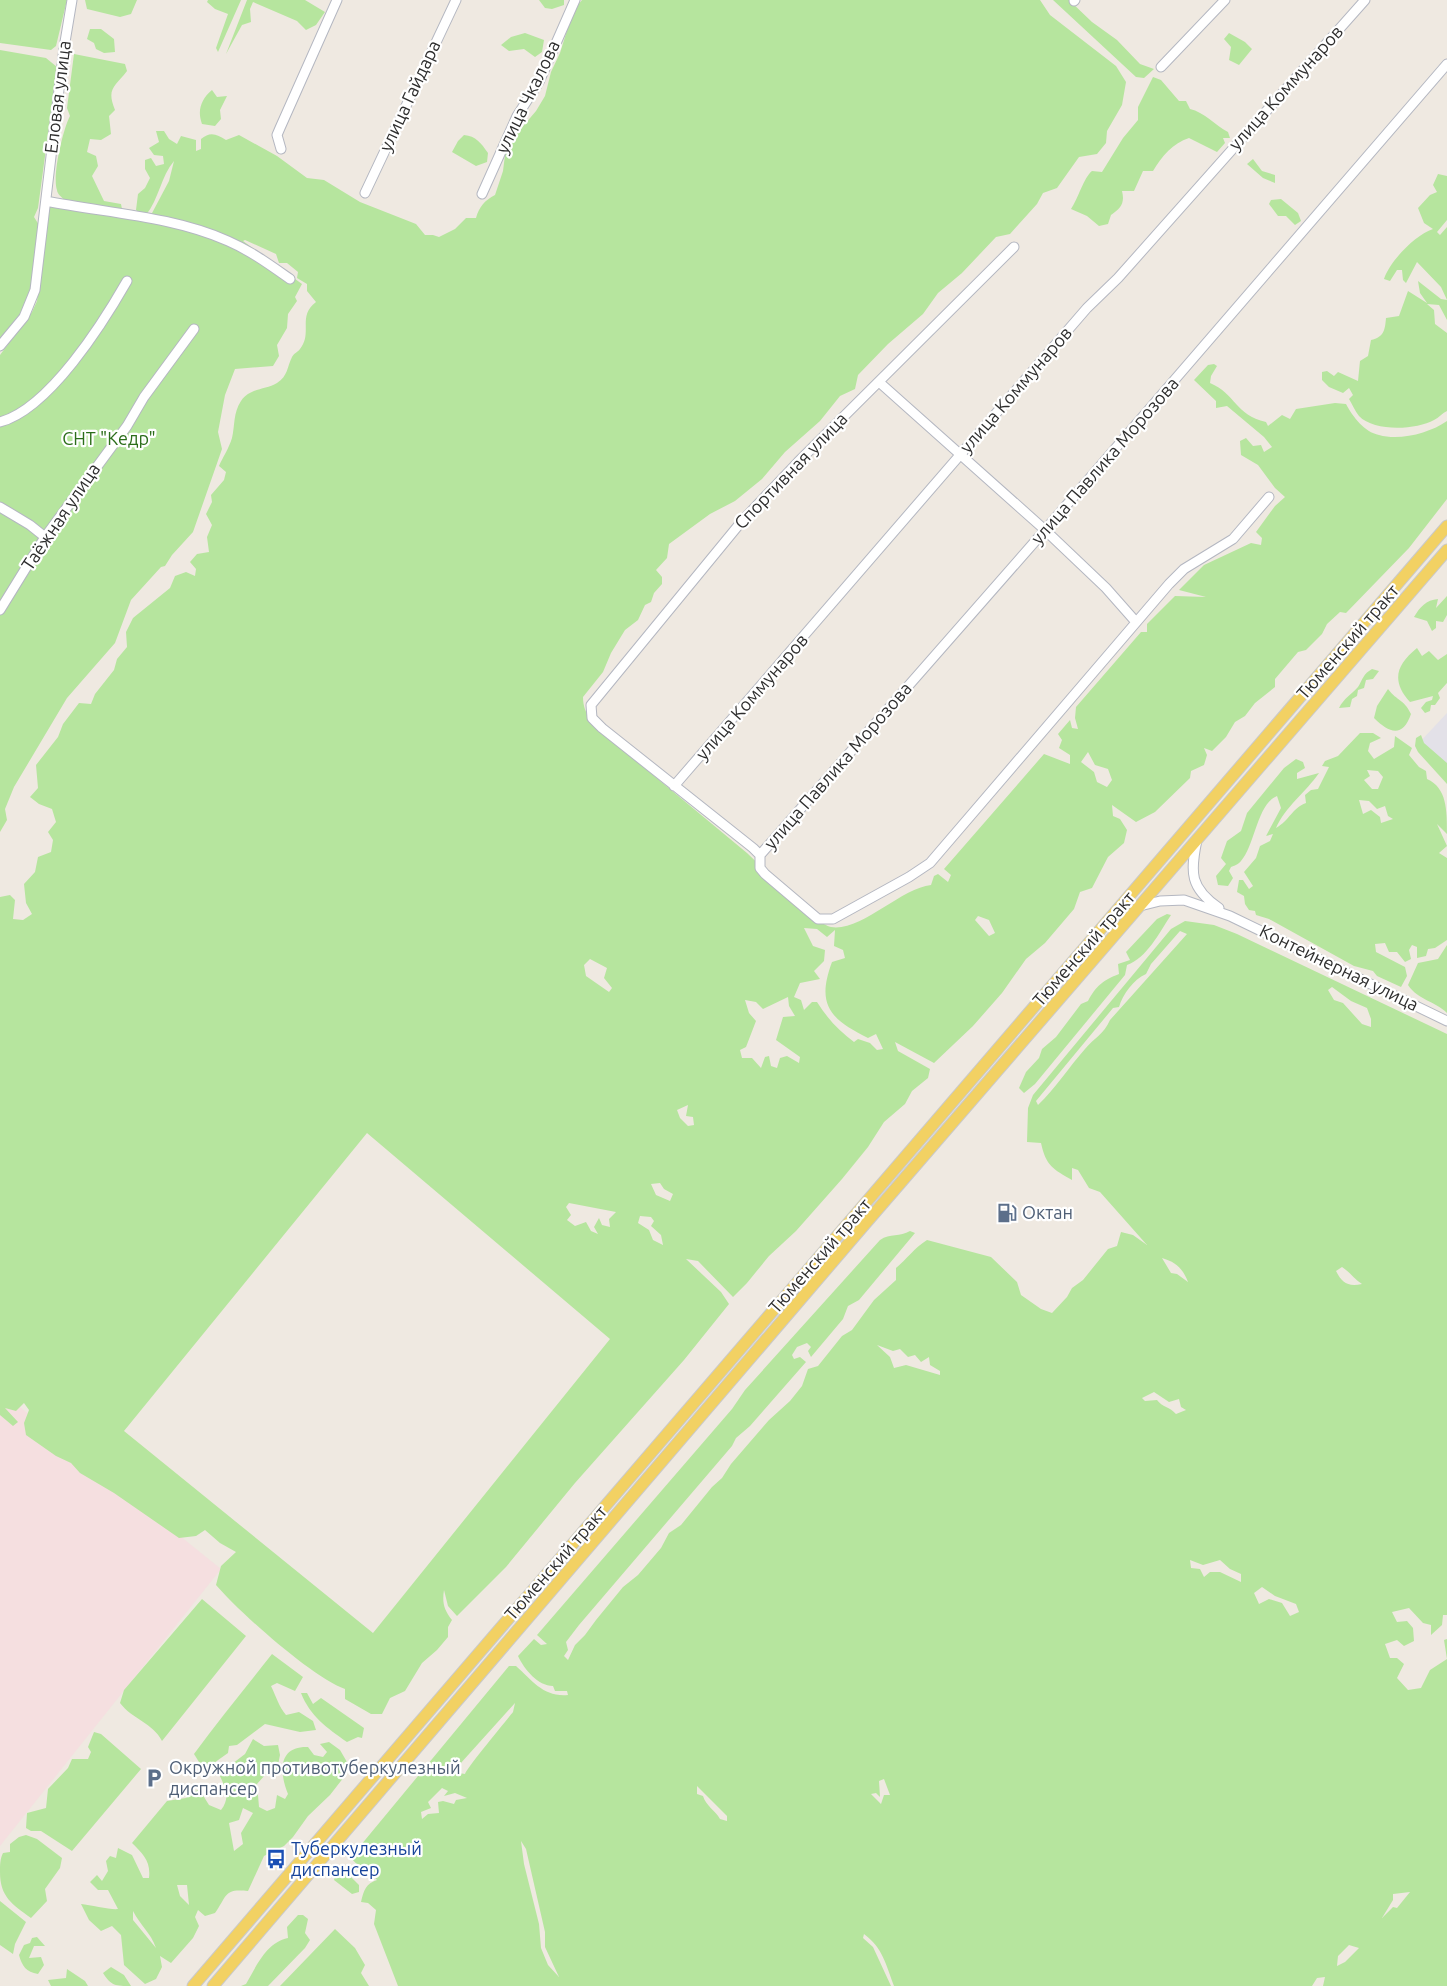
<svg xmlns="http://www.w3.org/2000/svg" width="1447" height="1986" font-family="Ubuntu,sans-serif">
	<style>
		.industrial { fill: #e3e1e8 }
		.medical { fill: #f5dfe0 }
		.green { fill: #b6e59e; fill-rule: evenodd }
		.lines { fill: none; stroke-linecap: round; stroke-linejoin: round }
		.minor-casing { stroke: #b4b7c1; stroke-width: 11 }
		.major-casing { stroke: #c9c9c9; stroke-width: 13 }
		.minor { stroke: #fff; stroke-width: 9 }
		.major { stroke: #f2d163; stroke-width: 11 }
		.labels { text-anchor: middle; stroke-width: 4.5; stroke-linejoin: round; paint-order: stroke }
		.street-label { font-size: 18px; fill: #2e2e2e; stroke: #fff }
		.park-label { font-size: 18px; fill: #2c6e1b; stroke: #fff }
		.service-label { font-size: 18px; fill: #4e5e75; stroke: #fff; text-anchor: start }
		.transit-label { font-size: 18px; fill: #164399; stroke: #fff; text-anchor: start }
	</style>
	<rect width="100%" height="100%" fill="#efe9e1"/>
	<path class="industrial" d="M1447 713V769L1419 743Z"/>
	<path class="medical" d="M0 1391 221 1569 0 1846Z"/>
	<path class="green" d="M0 0H67L56 46 51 50 0 43Z
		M85 0H137L131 14 120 17 87 9Z
		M208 0H241L218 52 216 48 228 14 215 9 207 2Z
		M247 0H305L325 12 316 25 306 30 297 21 253 2 250 9 251 22 242 25 226 54Z
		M539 0H564V5L552 9 545 8Z
		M582 0H1040L1050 15 1116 66 1126 82 1122 105 1107 131 1106 143 1097 154 1079 157 1057 188 1043 193 1037 204 1010 234 996 237 962 273 938 293 923 314 888 344 858 375 855 389 840 396 820 421 785 452 762 479 735 501 710 514 669 544 667 558 656 570 662 577V584L654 593 651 602 645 605 638 620 625 630 611 653 603 672 583 697C583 715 594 724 606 736L747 853 817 920C821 922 826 926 831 927 861 932 901 888 931 885L934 876 938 874 948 882 951 875 944 869 1044 754 1070 764V755L1059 748 1062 740 1058 734 1070 720 1072 728 1078 729 1075 718 1076 707 1141 632H1147V624L1175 596 1206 597 1179 590 1204 565 1251 543 1261 545 1262 538 1256 532 1275 506 1285 497 1275 488 1258 465 1241 455 1240 441 1246 438 1253 446 1261 445 1264 452 1272 447 1264 437 1227 406 1216 408V401L1194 380 1208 365 1214 364 1217 366 1211 376 1210 383C1236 394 1235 415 1266 422L1268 426 1282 415 1290 419 1296 409 1335 403 1346 404C1353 417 1364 432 1379 435 1400 441 1430 433 1447 421V499L1409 548 1346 613 1340 612 1327 624 1322 634 1306 650 1298 652 1275 679V687L1255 703 1245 716 1235 722 1226 737 1212 751 1204 748 1207 755 1204 765 1191 771 1190 778 1155 812 1136 822 1112 805 1113 816 1120 819 1127 830 1124 843 1108 857 1092 888 1080 892 1074 909 1045 943 1026 959 1002 993 973 1026 934 1063 895 1042 898 1051 930 1069 928 1078 912 1091 905 1104 884 1122 868 1147 842 1179 796 1231 769 1256 747 1283 733 1297 698 1261 686 1259 721 1292 729 1304 684 1360 575 1483 506 1567 457 1616 448 1606 444 1590C442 1603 444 1610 452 1620L448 1627V1637L437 1650 422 1663 405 1691 390 1698 382 1714H371L345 1699V1689C313 1678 239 1612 216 1585L221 1566 236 1552 220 1543 205 1530 196 1536 179 1538 114 1493 80 1473 71 1463 56 1456 26 1435 24 1423 29 1410 24 1403 16 1411 5 1408 18 1422 13 1426 0 1415V897L10 895 15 900 13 919 23 920 32 914 26 903 24 884 35 872 38 857 51 852 53 840 48 832 56 822 52 809 39 804 30 797 38 788 36 765 58 737 63 724 79 703 91 704 95 694 114 670 117 659 127 647 126 632 133 618 170 588 175 576 186 572 195 576 196 569 190 562 197 554 209 552 207 537 212 525 206 514 212 502 211 495 224 480 226 472 219 466C223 457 229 448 232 438 235 426 233 413 241 401 250 388 265 390 277 383 288 376 287 367 292 357 294 353 298 352 300 349 313 333 297 316 316 302L307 291V284L297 278 298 272 287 263H279L276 254 245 240 243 241 302 284 295 297 297 301 288 314 287 328 277 345 279 356 273 366 235 369 225 395 218 432 222 449 193 532 172 555 165 566 161 567 131 600 115 643 67 698 14 787 5 809 7 820 0 832V355L32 312 37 301 50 200H64C62 197 57 194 57 190 52 176 63 129 70 116L67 108 74 54 125 64 127 71C115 87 106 88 115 110L109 116 111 134 101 140 90 139 87 152 96 156 98 166 92 176 104 201 121 204 122 209 141 215 136 210 138 194 145 188 150 178 145 169V160L151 158 156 166 164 164 163 156 154 155 149 148 159 142 156 131H164L169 139 177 144 181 136 196 140V151L201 149V139C210 131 217 134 226 140L239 135 277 156 307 178 324 180 360 202 416 224 425 235H433L439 237 455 229 466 218H476C479 207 485 200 495 195L503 171 505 155 513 138 536 111 545 96 551 72 560 53 573 11ZM174 161 169 181 151 215H146C159 199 161 176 174 161ZM1088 752 1095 765 1108 769 1112 780 1107 787 1097 782 1094 772 1081 762ZM978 916 989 920 995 933 989 936 975 920ZM804 928 817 929 827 937 835 930 834 946 843 950 845 958 832 962C816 1005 830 1019 868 1038L876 1034 883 1049 877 1050 870 1043 858 1039 854 1042C839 1031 827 1018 817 1002H812L804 1010 801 1000 794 997 800 983 820 979 814 971 824 961 825 950 813 946ZM590 959 607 968 604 978 612 988 609 992 586 976 584 965ZM788 997 789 1006 795 1016 783 1017 776 1040 800 1057 799 1063 787 1056 780 1058 777 1068 771 1066 769 1056 765 1057 761 1068 752 1058H742L740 1050 746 1047 756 1021 749 1013 745 1000 756 1002 763 1009ZM688 1105 686 1116 693 1117 694 1125 688 1126 680 1118 677 1110ZM367 1133 610 1339 373 1633 124 1431ZM660 1183 664 1189 673 1194 670 1201 656 1195 651 1184ZM569 1203 616 1212 609 1219 610 1227 602 1225 599 1218 594 1227 598 1234 591 1231 586 1222 575 1226 567 1220 571 1215 566 1207ZM640 1216 651 1217 654 1221 651 1226 661 1235 663 1245 653 1240 649 1230 638 1223Z
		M1053 0H1069L1092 22 1117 40 1140 64 1154 69 1144 78 1136 77Z
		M90 29H101L114 39 115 52 104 53 96 49 94 43 87 39Z
		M525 33 544 40 542 52 535 57 524 49 509 51 501 45 511 37Z
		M1229 33 1245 42 1252 49 1239 65 1229 60 1231 47 1224 39Z
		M0 50 46 58 57 67 38 208 34 217 39 225C34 268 36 308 0 338Z
		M1153 77 1161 80 1179 101H1186L1190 109C1204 112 1215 125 1228 132L1230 138H1223L1225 143 1217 152 1189 138C1173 143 1162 156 1153 171H1143L1134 191H1122C1125 203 1121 208 1111 215L1108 224 1099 226 1087 216 1071 209C1078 199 1084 177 1092 171L1102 172 1123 138 1138 120V107Z
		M212 90 217 97 227 96 220 110 221 119 215 126 202 124C197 111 201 99 212 90Z
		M464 135C476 136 481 143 488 153L487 162 476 166 452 152 458 141Z
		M1253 159 1262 171 1275 175V183L1263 178 1247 164Z
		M1438 174 1447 176V220L1437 232 1440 235 1447 227V320L1439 305 1427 304 1434 310 1435 324 1447 333V411C1442 413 1439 418 1434 420 1416 430 1374 432 1359 416 1355 411 1352 404 1349 399L1353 395 1349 388 1343 393 1329 387 1322 380V372L1327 371 1334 376 1338 372 1358 381 1360 361 1368 356 1371 340C1384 337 1385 330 1386 318L1399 316 1408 291 1427 303 1420 293 1418 281 1441 299 1447 300 1441 287 1417 262 1406 283 1403 280 1402 270H1397L1390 281 1384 279C1390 261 1415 235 1433 229L1424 223 1418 208 1430 195 1437 192 1433 185Z
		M1281 199 1298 213 1301 221 1295 225 1286 216H1278L1269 204 1271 200Z
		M1447 596V615L1443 622 1436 621V628L1432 631 1427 621 1414 617C1420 607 1426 600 1438 599L1436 608Z
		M1417 648 1422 656 1429 651 1438 660 1447 654V683L1438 693 1440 698 1435 705H1431L1430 711 1425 713 1421 708 1426 702 1432 700 1433 696 1410 702C1391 681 1396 665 1417 648Z
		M1372 669 1379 671 1373 679 1366 680 1364 688 1358 690 1357 696 1352 699 1350 707 1339 708C1344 698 1351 695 1358 687 1363 679 1363 674 1372 669Z
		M1388 689C1398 702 1403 698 1411 714 1403 738 1389 733 1374 718L1377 706Z
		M1360 733H1373L1381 738 1370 743 1368 751 1374 759 1394 747 1395 736 1412 748 1409 755 1419 767 1426 771 1427 779C1447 788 1447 810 1447 834L1437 824 1447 846 1439 853 1447 858V940L1435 948 1428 949 1426 956 1417 958V947L1412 945 1409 950 1411 959 1405 962 1397 952H1389L1385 943 1375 944 1376 952 1405 967 1407 976 1401 987 1377 976 1373 971 1354 966 1269 919 1256 915 1255 911 1249 910 1245 904 1244 896 1237 892 1239 880H1243L1249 889 1253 886 1244 872 1256 858 1260 846 1270 841 1273 834 1266 836 1281 808 1277 796C1257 804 1255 845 1241 861 1239 864 1234 866 1231 867L1229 871 1233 878 1228 886 1218 885 1216 876 1226 864 1221 858 1227 841 1241 831 1247 813 1284 768 1296 759 1303 762 1305 768 1297 773V779L1319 773C1306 792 1285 807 1276 828 1290 820 1292 808 1306 803L1305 795 1311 790 1318 789 1329 767 1322 766 1325 761 1338 756ZM1367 770 1378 771 1383 777 1378 789H1372L1364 780 1370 776ZM1359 800 1369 801 1377 809 1385 806 1388 816 1393 819 1381 823 1380 817 1371 810 1363 814Z
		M1421 735 1424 743 1447 763V784L1418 752 1415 746 1416 738Z
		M1167 914 1171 915C1159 933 1147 958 1127 965L1125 975 1035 1084 1024 1093 1019 1088 1026 1072 1039 1058 1042 1049 1056 1037 1081 1004 1088 1001C1096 986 1103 980 1119 974L1118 964 1130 960 1126 952 1157 919Z
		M1185 921 1214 925 1237 934 1447 1034V1615H1443L1442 1625 1431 1635V1625L1423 1623 1409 1608 1392 1612 1397 1622 1407 1621 1413 1628 1414 1641 1404 1646 1397 1640 1385 1644 1390 1658H1397L1404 1664 1397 1678 1408 1690 1421 1688 1430 1670 1447 1659 1444 1640 1447 1639V1986H1323L1325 1977 1317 1978 1312 1986H894C886 1965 883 1948 864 1934L863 1938 873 1947 891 1986H398L374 1924 376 1910 368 1903 361 1902C364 1889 366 1884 377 1880 369 1870 357 1868 351 1857L509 1666H516C533 1681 543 1697 568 1695L567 1691H555L553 1686C538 1686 524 1669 518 1656L534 1639 541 1645 547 1644 537 1635 732 1409 745 1390 880 1240C890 1233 900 1237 910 1231L915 1233 859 1300 848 1306 843 1319 811 1357 808 1351 811 1347 807 1343 797 1347 792 1355 794 1359 800 1357 806 1362 750 1426 736 1438 732 1446 579 1625 566 1642 568 1650 564 1656 568 1660 575 1645 585 1635 596 1620 623 1587 638 1575 661 1548 669 1533 681 1525 712 1487 722 1478 731 1464 769 1420 790 1401 802 1386 808 1369 818 1366 842 1336 852 1330 874 1300 896 1280V1268C907 1259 914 1248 927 1240L991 1257 1017 1282 1021 1295 1041 1309 1052 1313 1067 1297 1072 1288 1083 1280 1108 1249 1117 1246 1121 1232 1133 1235 1147 1245 1100 1192 1089 1188 1078 1170 1072 1168V1180C1053 1169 1046 1166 1041 1143L1027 1142 1028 1108 1033 1095 1171 929ZM1180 931 1187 934 1110 1020C1104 1034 1094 1038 1085 1049 1069 1067 1055 1089 1038 1105L1036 1101 1113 1008 1119 1007C1123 994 1133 980 1146 974L1151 964ZM1332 987 1351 1001 1367 1008 1371 1019V1027L1362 1024 1343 1003 1334 1000 1328 990ZM1162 1258C1176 1262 1183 1269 1188 1282L1177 1274 1171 1273ZM1342 1267C1350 1272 1354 1279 1362 1284 1348 1287 1342 1283 1336 1271ZM877 1345 893 1351 900 1349 908 1357 915 1355 921 1362 929 1357 930 1365 940 1371V1375L906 1365 894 1368 890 1357ZM1154 1392 1169 1402 1179 1399 1181 1407 1186 1410 1176 1414C1170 1407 1162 1407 1157 1400L1145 1401 1142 1398ZM1190 1560 1203 1565 1220 1560 1230 1569 1241 1574V1582L1220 1572H1210L1204 1577 1200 1569 1191 1568ZM1262 1587 1275 1596 1296 1604 1299 1612 1290 1616 1282 1603 1269 1599 1259 1604 1254 1593ZM515 1703 513 1712C506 1721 466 1769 465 1774L459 1773 460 1764ZM884 1779 890 1795H884L881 1804 871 1794 876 1793 880 1797 879 1781ZM697 1786 727 1816V1821L720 1819C715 1810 706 1806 703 1796L697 1794ZM442 1788 448 1791 444 1796 455 1793 467 1798 456 1800 454 1804 443 1801 438 1802 439 1813 428 1814 422 1819 421 1812 431 1808 428 1802ZM521 1841 526 1849 545 1932V1947L559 1977 548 1965 541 1948 539 1924 524 1864ZM1410 1892 1397 1908 1393 1907 1382 1918 1393 1900V1894ZM1349 1945 1359 1948 1345 1962 1337 1966 1338 1956Z
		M1447 945V1013C1435 1001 1418 1000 1408 985L1418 963 1438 959Z
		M202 1599 246 1636 162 1741C153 1723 132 1719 120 1703L124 1690Z
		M272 1654 303 1677 295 1691 277 1683 271 1686C276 1696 279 1707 286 1715L299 1712 313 1721 316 1730 300 1732 265 1724 237 1745 229 1746 228 1753 204 1770 194 1754C219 1720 246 1687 272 1654Z
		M301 1693H307L313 1704 321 1698 364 1728 362 1738 358 1737 347 1742C327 1728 310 1716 301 1693Z
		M94 1732 101 1734 141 1769 72 1851 41 1831H31L26 1828 27 1813 46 1808 48 1789 68 1768 72 1759H88L91 1752 88 1747Z
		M253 1739 264 1746 278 1745 280 1755 276 1775H265L257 1784 259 1807 267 1811 275 1808 277 1795 285 1799 288 1794C279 1772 278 1746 308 1747L314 1755 323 1757 327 1752 320 1744 329 1742 340 1750 347 1762 344 1777 330 1795 308 1816 293 1837 284 1846 264 1856 248 1891C224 1888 227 1896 215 1913L205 1916 198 1910 195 1917 199 1926 193 1938 171 1963 160 1956 162 1967 156 1979 145 1984 124 1965 121 1935 112 1926 101 1931 89 1920 81 1904C91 1905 111 1910 118 1909L108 1890H98L90 1882 97 1875 102 1881 108 1871 106 1861 110 1856 116 1858 118 1848 132 1855 143 1878H149C151 1861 143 1854 132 1843L167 1801 186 1798 199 1789 209 1805 221 1810C231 1797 225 1787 219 1774L225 1769 235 1774 232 1764 245 1754ZM243 1808 253 1813 241 1833 243 1844 234 1851 229 1823 239 1820ZM177 1885H187L189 1905 180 1896ZM133 1911C140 1925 151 1933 156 1948L133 1920Z
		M26 1835 37 1839 62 1858 60 1868 45 1889 47 1901 31 1918C12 1904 0 1897 0 1872 0 1865 0 1859 3 1853L10 1852V1844L19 1837Z
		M337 1871H345L359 1885V1892L352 1894 334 1880Z
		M0 1901 26 1922 15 1944 13 1954 0 1945Z
		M298 1915H303L308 1919 305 1933 310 1940 305 1948 268 1986H241L246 1984C257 1965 266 1943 288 1938L287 1927Z
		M335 1929 355 1948 365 1965 361 1973 369 1986H280Z
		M37 1937 45 1946H34L29 1958 41 1957 44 1965 38 1974C26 1972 22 1966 19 1955L24 1945 30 1943 32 1938Z
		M111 1967 124 1975 131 1986C116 1986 111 1986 103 1973Z
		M67 1969 85 1981 88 1986H51L48 1980 66 1978Z"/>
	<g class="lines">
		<defs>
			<path id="minor" d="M1074 1 1075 0
				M1161 67 1225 0
				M281 149 277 135 280 128 337 0
				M365 193 456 0
				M482 194 517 116 539 82 575 0
				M46 201C106 213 172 216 228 241 251 251 270 265 290 279
				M1014 247 798 462 742 521 591 705 592 718 602 728 753 848 760 855V868L765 874 818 919H833L909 877 930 863 1169 584 1184 569 1233 539 1269 497
				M0 346 24 317 35 290 64 48 72 0
				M879 382 1045 530 1106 588 1136 622
				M0 422C49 409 103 323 127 281
				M0 507 30 525 45 537
				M0 610 45 537 127 426 144 397 194 329
				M674 786 1087 308 1118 278 1365 0
				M1197 840C1190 873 1190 888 1219 908
				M760 855 1045 530 1447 64
				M1140 906 1160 901 1184 900 1230 916 1447 1021"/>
			<path id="major" d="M193 1986 1447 526
				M213 1986 865 1224 1447 550"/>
		</defs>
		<use href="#minor" class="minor-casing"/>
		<use href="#major" class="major-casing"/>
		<use href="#minor" class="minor"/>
		<use href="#major" class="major"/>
	</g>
	<defs>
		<symbol id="fuel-bare" viewBox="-9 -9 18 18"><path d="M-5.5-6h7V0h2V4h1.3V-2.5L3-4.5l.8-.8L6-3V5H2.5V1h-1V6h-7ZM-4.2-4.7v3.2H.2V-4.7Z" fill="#5c6f8a" stroke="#fff" stroke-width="2.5" paint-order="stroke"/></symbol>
		<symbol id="parking-bare" viewBox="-9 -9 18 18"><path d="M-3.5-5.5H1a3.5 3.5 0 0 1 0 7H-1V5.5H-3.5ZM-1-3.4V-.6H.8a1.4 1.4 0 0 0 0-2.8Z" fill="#5c6f8a" stroke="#fff" stroke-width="2.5" paint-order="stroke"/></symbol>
		<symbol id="bus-bare" viewBox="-9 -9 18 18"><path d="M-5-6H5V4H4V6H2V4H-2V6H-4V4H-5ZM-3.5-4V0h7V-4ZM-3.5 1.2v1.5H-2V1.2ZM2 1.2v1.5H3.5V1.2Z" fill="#1a4fb4" stroke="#fff" stroke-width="2.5" paint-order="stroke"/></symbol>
	</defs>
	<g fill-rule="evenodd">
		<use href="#fuel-bare" x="993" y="1199" width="28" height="28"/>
		<use href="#parking-bare" x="140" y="1764" width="28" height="28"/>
		<use href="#bus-bare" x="262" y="1845" width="28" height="28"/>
	</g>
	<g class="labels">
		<g class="street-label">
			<text transform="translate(1286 88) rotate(-48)" y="6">улица Коммунаров</text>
			<text transform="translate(410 96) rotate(-65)" y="6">улица Гайдара</text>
			<text transform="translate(58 97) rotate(-83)" y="6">Еловая улица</text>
			<text transform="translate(528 97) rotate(-64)" y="6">улица Чкалова</text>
			<text transform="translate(1016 390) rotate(-49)" y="6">улица Коммунаров</text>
			<text transform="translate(1105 461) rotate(-49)" y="6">улица Павлика Морозова</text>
			<text transform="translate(791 471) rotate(-46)" y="6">Спортивная улица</text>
			<text transform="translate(61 517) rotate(-56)" y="6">Таёжная улица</text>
			<text transform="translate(1348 642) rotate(-49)" y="6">Тюменский тракт</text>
			<text transform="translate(752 697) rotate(-49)" y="6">улица Коммунаров</text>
			<text transform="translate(838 766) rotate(-49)" y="6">улица Павлика Морозова</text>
			<text transform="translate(1084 949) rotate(-49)" y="6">Тюменский тракт</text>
			<text transform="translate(1339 968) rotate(26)" y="6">Контейнерная улица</text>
			<text transform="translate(820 1256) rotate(-49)" y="6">Тюменский тракт</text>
			<text transform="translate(556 1563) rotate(-49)" y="6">Тюменский тракт</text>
		</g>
		<g class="park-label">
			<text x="109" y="445">СНТ "Кедр"</text>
		</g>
		<g class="service-label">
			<text x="1022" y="1219">Октан</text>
			<text x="169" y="1774">Окружной противотуберкулезный<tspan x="169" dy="21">диспансер</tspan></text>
		</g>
		<g class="transit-label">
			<text x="291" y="1855">Туберкулезный<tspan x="291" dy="21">диспансер</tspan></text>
		</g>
	</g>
</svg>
